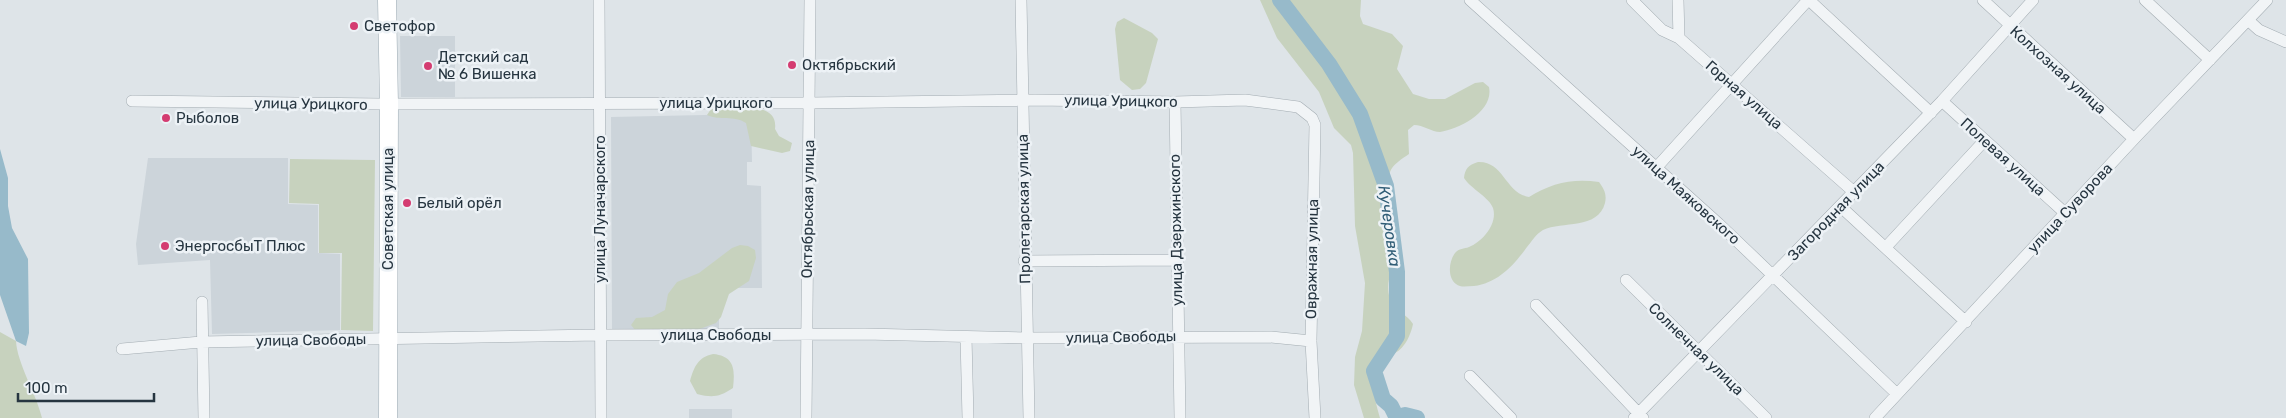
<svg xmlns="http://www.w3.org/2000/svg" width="2286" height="418" font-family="Rubik,sans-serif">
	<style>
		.built { fill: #ccd4da }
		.green { fill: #c7d2be }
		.water { fill: #97baca }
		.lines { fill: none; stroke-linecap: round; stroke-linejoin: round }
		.river { stroke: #97baca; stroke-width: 16 }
		.street-casing { stroke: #a3acb2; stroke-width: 12 }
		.primary-casing { stroke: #9dabb4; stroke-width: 19 }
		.street { stroke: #f1f4f6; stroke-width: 11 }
		.primary { stroke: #fff; stroke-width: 18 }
		.poi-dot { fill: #d43c71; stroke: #edf2f6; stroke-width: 2 }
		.labels { text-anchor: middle; stroke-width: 5; stroke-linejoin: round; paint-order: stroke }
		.poi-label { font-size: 15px; fill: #263540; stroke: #edf2f6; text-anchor: start }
		.street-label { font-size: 15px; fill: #263540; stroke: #edf2f6 }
		.water-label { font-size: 16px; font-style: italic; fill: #2f5c75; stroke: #edf2f6 }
	</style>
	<rect width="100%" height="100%" fill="#dee4e8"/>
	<path class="built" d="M400 36H455V97H401Z
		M751 114 752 162H747V185L761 186 762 288H719V329H612L611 117Z
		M148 158H288V204L318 205V253L340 254V330L212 334 210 260 138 265 136 244Z
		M689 409H732V418H689Z"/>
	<path class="green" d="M1260 0H1361L1360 16 1363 24 1392 34 1403 46 1397 69 1413 94 1429 99H1445L1475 83 1483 82 1489 87C1494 111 1460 129 1440 132 1432 132 1423 125 1414 125L1408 130 1409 154C1403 158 1392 165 1390 172 1383 194 1396 218 1398 240 1399 262 1383 277 1390 299 1394 311 1407 314 1413 324 1411 334 1405 348 1395 353 1390 355 1384 354 1380 357 1365 367 1376 404 1380 418H1364L1354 385 1355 357 1362 331 1365 283 1355 226 1353 153 1351 145 1334 128 1319 92 1277 38Z
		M1124 18 1152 33 1158 39 1146 83 1140 89 1132 90 1120 80 1115 29 1117 22Z
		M750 106C764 110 777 112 775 129L779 136 792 143 790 151 782 153 751 146 746 123C734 115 720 121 707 115L711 109Z
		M290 159 375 160 373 331 341 330 342 253H319V204L289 203Z
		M1478 162C1504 161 1505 193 1529 197 1551 183 1573 178 1599 182 1604 189 1607 194 1605 203 1598 230 1562 221 1543 230 1536 234 1532 241 1527 247 1514 265 1498 283 1474 286 1467 286 1461 288 1456 284 1447 277 1449 261 1455 253 1459 248 1464 249 1469 247 1482 242 1498 224 1493 208 1489 197 1471 189 1464 178 1465 169 1468 165 1478 162Z
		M740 245 748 246 755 250 756 258 749 281 729 294 721 317 716 323 694 331H636L631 325 636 318 652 317 665 310 668 294 677 282 699 273 732 248Z
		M0 332 16 341C17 363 36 393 42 418H0Z
		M713 354C735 356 735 370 733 388 719 397 713 398 697 394L690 381C694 367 698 357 713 354Z"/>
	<path class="water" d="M0 149 8 178V206L12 228 28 259 29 333 26 346 16 341 0 295Z"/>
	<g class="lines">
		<path class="river" d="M1280 0 1329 64 1360 114 1386 186 1397 272V336L1374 371 1383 399 1391 406 1397 418 1405 415 1417 418"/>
		<defs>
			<path id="street" d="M599 0 601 418
				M1021 0 1029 418
				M1470 0 1719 224 1897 394
				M1632 0 1662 30 1679 38 1854 192
				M1678 0 1679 38
				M1809 0 1931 113
				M1983 0 2134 139
				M2145 0 2210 60
				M2248 20 2259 30 2286 42
				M132 101 381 104 810 103 1035 100 1175 102 1245 100 1298 107 1312 118 1315 125 1311 341 1315 418
				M1942 101 2065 213
				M1175 102 1180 418
				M1656 168 1808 0
				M1841 207 1966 322
				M1886 247 1985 140
				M1024 261 1176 260
				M1626 280 1766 418
				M202 302 204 418
				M1536 305 1643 418
				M966 337 968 418
				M122 349 201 342 600 335 865 334 1027 338 1271 337 1311 341
				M1470 376 1511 418
				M806 418 810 0
				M1634 418 1942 101 2033 0
				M1875 418 2134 139 2267 0"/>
			<path id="primary" d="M387 0 389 104 388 418"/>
		</defs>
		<use href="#street" class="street-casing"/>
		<use href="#primary" class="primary-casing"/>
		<use href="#street" class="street"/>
		<use href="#primary" class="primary"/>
	</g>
	<g class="poi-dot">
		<circle cx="354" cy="26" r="5"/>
		<circle cx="792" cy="65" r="5"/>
		<circle cx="428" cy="66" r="5"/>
		<circle cx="166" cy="118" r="5"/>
		<circle cx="407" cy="203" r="5"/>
		<circle cx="165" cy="246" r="5"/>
	</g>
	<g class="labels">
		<g class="poi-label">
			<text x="364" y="31">Светофор</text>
			<text x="438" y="62">Детский сад<tspan x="438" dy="17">№ 6 Вишенка</tspan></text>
			<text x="802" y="70">Октябрьский</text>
			<text x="176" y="123">Рыболов</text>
			<text x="417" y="208">Белый орёл</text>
			<text x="175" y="251">ЭнергосбыТ Плюс</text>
		</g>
		<g class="street-label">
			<text transform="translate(2058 70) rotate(42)" y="5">Колхозная улица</text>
			<text transform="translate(1744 95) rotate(41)" y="5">Горная улица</text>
			<text transform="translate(1121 101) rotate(1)" y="5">улица Урицкого</text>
			<text x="716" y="108">улица Урицкого</text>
			<text transform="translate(311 104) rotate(1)" y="5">улица Урицкого</text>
			<text transform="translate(2003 157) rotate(42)" y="5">Полевая улица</text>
			<text transform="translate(1686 195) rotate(42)" y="5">улица Маяковского</text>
			<text transform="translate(2070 208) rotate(-47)" y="5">улица Суворова</text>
			<text transform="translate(388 209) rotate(-90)" y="5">Советская улица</text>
			<text transform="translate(600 209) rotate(-90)" y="5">улица Луначарского</text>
			<text transform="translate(808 209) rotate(-89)" y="5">Октябрьская улица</text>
			<text transform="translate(1024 209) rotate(-91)" y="5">Пролетарская улица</text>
			<text transform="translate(1836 211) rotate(-46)" y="5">Загородная улица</text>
			<text transform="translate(1176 230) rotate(-91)" y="5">улица Дзержинского</text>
			<text transform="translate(1312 259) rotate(-89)" y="5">Овражная улица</text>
			<text x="716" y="340">улица Свободы</text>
			<text transform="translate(1121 337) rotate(-1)" y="5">улица Свободы</text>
			<text transform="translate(311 340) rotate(-1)" y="5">улица Свободы</text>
			<text transform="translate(1696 349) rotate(44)" y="5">Солнечная улица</text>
		</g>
		<g class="water-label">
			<text transform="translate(1390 226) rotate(82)" y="6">Кучеровка</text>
		</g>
	</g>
	<path d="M18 393v8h136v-8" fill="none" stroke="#263540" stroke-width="2.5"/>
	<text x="25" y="393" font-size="15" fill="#263540" stroke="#edf2f6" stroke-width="4" paint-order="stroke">100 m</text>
</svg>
